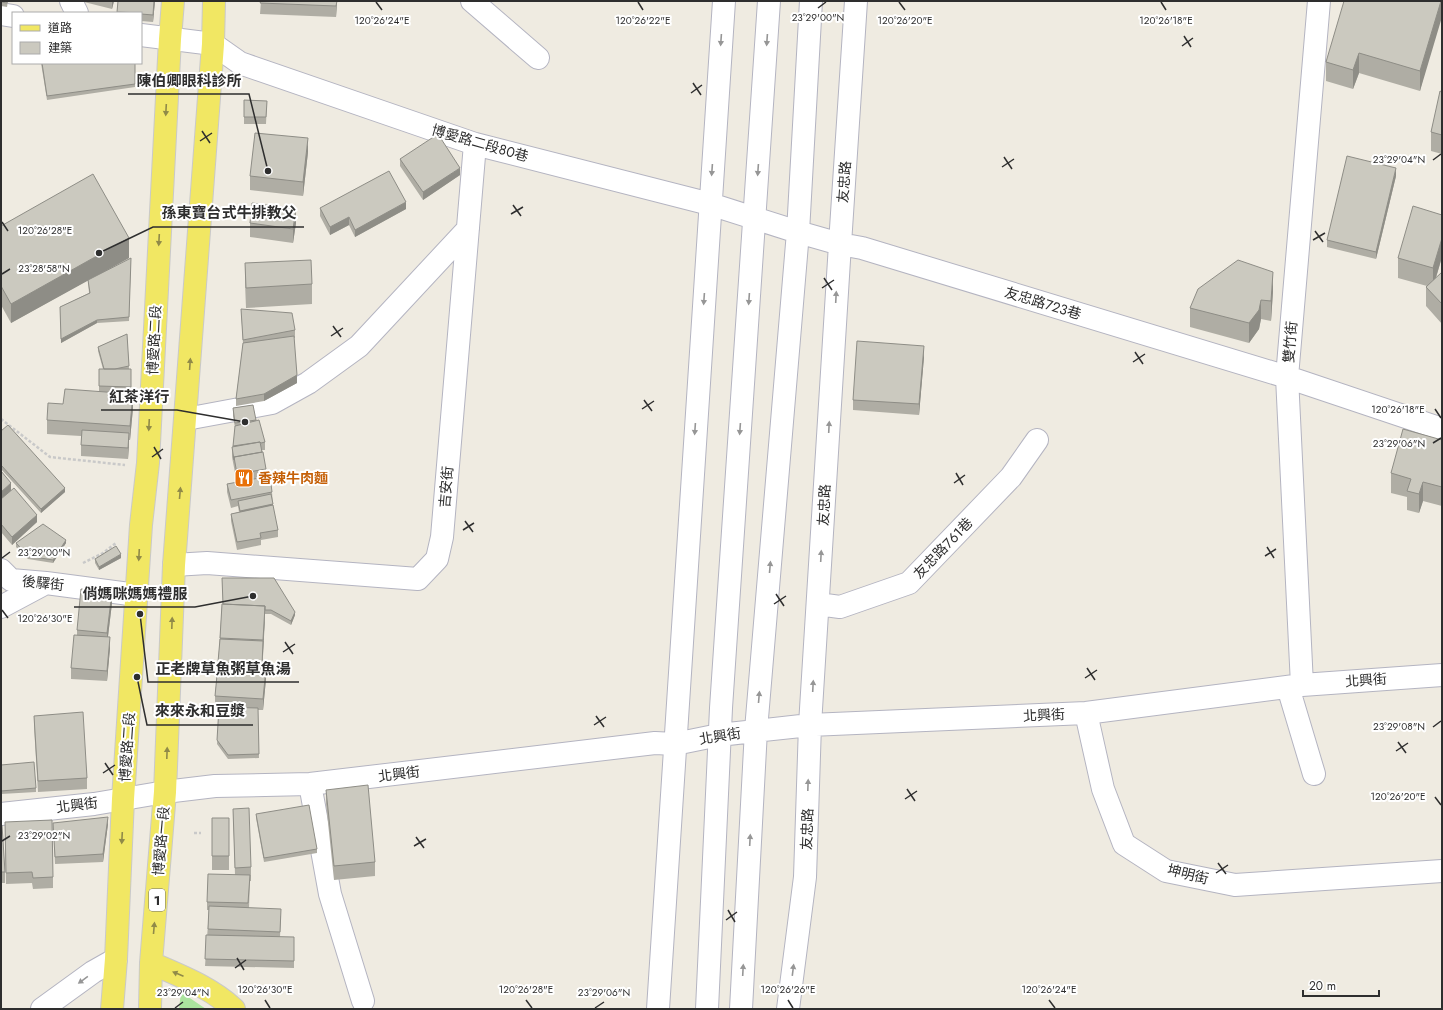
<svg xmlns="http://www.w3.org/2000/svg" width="1443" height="1010" font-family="Jost,'Noto Sans TC',sans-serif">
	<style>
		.green { fill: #abe49e }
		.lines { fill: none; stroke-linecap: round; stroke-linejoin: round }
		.minor-casing { stroke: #b4b4c1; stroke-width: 24 }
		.major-casing { stroke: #c9c9c9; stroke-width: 24 }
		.path { stroke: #c9c9c9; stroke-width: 2.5; stroke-dasharray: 3 2; stroke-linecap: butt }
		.minor { stroke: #fff; stroke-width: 22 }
		.major { stroke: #f1e763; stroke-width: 22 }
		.wall { fill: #afada4 }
		.shaded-wall { fill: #8e8d86 }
		.building { fill: #cbc9bf; stroke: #8e8d86 }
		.oneway { fill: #969696 }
		.oneway2 { fill: #908a48 }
		.ticks { fill: none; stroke: #2e2e2e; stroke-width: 1.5 }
		.labels { text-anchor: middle; stroke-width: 4; stroke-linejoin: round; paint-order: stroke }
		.shield { fill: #fff; stroke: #6d6d6d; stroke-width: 1 }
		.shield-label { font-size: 13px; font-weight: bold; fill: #2e2e2e }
		.street-label { font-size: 14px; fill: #2e2e2e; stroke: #fff }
		.food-label { font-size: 14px; font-weight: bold; fill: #c56008; stroke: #fff; text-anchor: start }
		.ticks-label { font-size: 10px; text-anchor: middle; fill: #2e2e2e; stroke: #fff; stroke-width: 4; stroke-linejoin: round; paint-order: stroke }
		.leader { fill: none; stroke: #2e2e2e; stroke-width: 1.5 }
		.callout-dot { fill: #2e2e2e; stroke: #fff; stroke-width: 1.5 }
		.callout-label { font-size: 15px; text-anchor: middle; font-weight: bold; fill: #2e2e2e; stroke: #fff; stroke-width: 4; stroke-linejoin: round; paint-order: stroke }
	</style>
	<rect width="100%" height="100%" fill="#efebe1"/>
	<path class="green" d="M181 992 206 1009H179Z"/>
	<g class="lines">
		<defs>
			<path id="minor" d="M71 1 77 13
				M472 1 538 58
				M1 14 13 16
				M141 35 213 44 240 63 475 144 710 204 798 232 840 244 862 248 1287 377 1442 429
				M186 419 272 403 308 383 359 346 468 229
				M174 565 207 563 418 579 437 559 442 537 475 144
				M1 570 11 580 46 583 137 595
				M818 604 840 607 909 583 1011 477 1037 440
				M1 607 46 583
				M1302 685 1287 377 1319 1
				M1288 687 1314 774
				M1086 713 1103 789 1124 844 1166 871 1235 885 1442 871
				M310 784 330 894 363 1001
				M1 814 94 804 165 792 215 786 310 784 655 743 675 744 719 735 810 725 1086 713 1302 685 1442 675
				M42 1009 93 972 116 959
				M658 1009 724 1
				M707 1009 721 708 769 1
				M741 1009 756 730 798 232 811 1
				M788 1009 805 877 810 725 840 244 856 1"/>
			<path id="major" d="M151 963C181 976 210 987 234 1009
				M112 1009 116 959 123 799 141 525 148 463 170 39 173 1
				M150 1009 151 963 165 792 174 565 213 44 214 1"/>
		</defs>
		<use href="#minor" class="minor-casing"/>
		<use href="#major" class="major-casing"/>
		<path class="path" d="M1 419 50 457 125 465
			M83 563 103 553 116 543
			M194 833H201"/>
		<use href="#minor" class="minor"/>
		<use href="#major" class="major"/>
	</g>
	<path class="wall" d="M1 1H8L7 7 1 6Z
		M80 1H114L112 9Z
		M118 1H155L153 22 141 21V13H117Z
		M261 1H337L336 17 260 14Z
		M1442 1 1420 91 1359 73 1353 89 1326 81V62Z
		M41 63H135V87L47 100Z
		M1442 92V154L1431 151V132Z
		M244 100 267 101 266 124H244Z
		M308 152 303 196 250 190V176Z
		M400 159 460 175 423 200 400 166Z
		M1396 176 1376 259 1327 247V240Z
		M320 208 406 209 355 237 349 225 330 235 320 216Z
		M1442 215V257L1436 278 1442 272V324L1426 306V287L1427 286 1398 278V258Z
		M250 223H296L293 243 250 237Z
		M1 226 129 258 89 280 131 258 129 321 97 323 61 343 60 307 89 293 88 280 11 323 1 305Z
		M245 263 312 284V304L246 308 245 283Z
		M1273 291 1271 321 1261 319 1259 329 1249 343 1190 327V308Z
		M241 309 295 330V338H294L297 383 264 401 236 406V399L243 344Z
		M127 334 129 369H131V394L133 408 130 440H129L128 459 81 456V436L47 434V420L63 404 99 391V369H103L98 351V347Z
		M924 357 919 415 853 410V400Z
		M253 405 256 421 265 442V450H262L266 469V477L272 492 273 506 278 530V537L261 540V545L237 550 231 521V514L239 512 238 506 231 508 227 492V484L237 483 232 457V447L233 446 235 428 233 416V408Z
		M1 431 65 492 41 513 1 469Z
		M1442 440V506L1423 501 1419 513 1407 510V497L1391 493V473Z
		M11 490 37 522 12 545 1 532V499Z
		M16 543H66L53 563 28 559 16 547Z
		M121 558 99 570 95 563V559Z
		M222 578 295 615 291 625 271 614H265L262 668 266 679 263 710H258L259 758 228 759 217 744 219 707H215V696L218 665 222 604H223Z
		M112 603 108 637 110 648 107 681 71 679V668L77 635V630Z
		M34 716 87 778V789L38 792 34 726Z
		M1 765 36 788V792L1 794Z
		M326 790 375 862V876L334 880 326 804Z
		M233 809 251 867V881H250L249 908 281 916 280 937H294V968L205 966 209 910H207V902L235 875Z
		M256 814 317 849V853L264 862 256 818Z
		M212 818H229V870H212Z
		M5 822 53 877V888L33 889 32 883 6 884Z
		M53 823 108 824 103 862 55 864Z
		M1 825 5 872V883H1Z"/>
	<path class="shaded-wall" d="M112 1H114L112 9Z
		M154 1H155L153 22V15Z
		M337 1 336 17V6Z
		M1441 1H1442V17L1420 91V71Z
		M1359 53V73L1353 89V70Z
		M308 138V152L303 196V182Z
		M460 168V175L423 200V192Z
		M1396 168V176L1376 259V252Z
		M406 202V209L355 237V230Z
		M296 209V223L293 243V229Z
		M349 217V225L330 235V227Z
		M129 238V258L11 323V304Z
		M1442 238V257L1433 287V268Z
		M1273 272V291L1271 321V301Z
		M1261 300V319L1259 329 1249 343V323Z
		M97 320V323L61 343V339Z
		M924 346V357L919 415V404Z
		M297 375V383L264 401V394Z
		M133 394V408L130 440V426Z
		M129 433V444L128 459V448Z
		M1423 482V501L1419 513V494Z
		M11 483V491L1 499V492Z
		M65 488V492L41 513V509Z
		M273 504V512L240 519V511Z
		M37 515V522L12 545V537Z
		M66 540V543L53 563V560Z
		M121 554V558L99 570V567Z
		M112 592V603L107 644V633Z
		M265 606V617L262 676 263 640Z
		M295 612V615L291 625V621Z
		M110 637V648L107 681V671Z
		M266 668V679L263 710V699Z
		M108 817V824L103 862V854Z"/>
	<path class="building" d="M1 1H7V3L1 2Z
		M118 1H154L153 15 141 14V13L117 12Z
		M261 1H337L336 6 260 3Z
		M1344 1H1441L1420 71 1359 53 1353 70 1326 62Z
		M42 63H135V84L47 96Z
		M1440 91 1442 92V135L1431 132Z
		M244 100 267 101 266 117H244Z
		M255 133 308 138 303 182 250 176Z
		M438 134 460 168 423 192 400 159Z
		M1347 156 1396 168 1376 252 1327 240Z
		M389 171 406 202 355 230 349 217 330 227 320 208Z
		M93 174 129 238 11 304 1 286V226Z
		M252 203 296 209 293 229 250 223Z
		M1413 206 1442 215V238L1433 268 1398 258Z
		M131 258 129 317 97 320 61 339 60 307 90 293 88 280Z
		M311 260 312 284 246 288 245 263Z
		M1238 260 1273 272 1271 301 1261 300 1259 310 1249 323 1190 308 1198 289Z
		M1442 272V304L1426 287Z
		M241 309 292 313 295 330 243 340Z
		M127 334 129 366 115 369H104L98 347Z
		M294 336 297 375 264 394 236 399 243 343Z
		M857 341 924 346 919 404 853 400Z
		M99 369H131V387L99 386Z
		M65 389 133 394 130 426 47 420 48 403 63 404Z
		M253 405 256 420 235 423 233 408Z
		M259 420 265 442 261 443 260 442 233 446 235 426Z
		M8 425 65 488 41 509 1 465V431Z
		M1403 429 1442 440V487L1423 482 1419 494 1407 491 1411 479 1391 473Z
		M82 430 129 433 128 448 81 445Z
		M260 442 262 452 234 457V460L232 447Z
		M263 452 266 469 237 474 234 457Z
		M1 471 11 483 1 492Z
		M270 476 272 492 231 500 227 484Z
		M14 488 37 515 12 537 1 524V499Z
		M271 494 273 504 240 511 238 501Z
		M273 505 278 530 260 533 261 538 237 542 231 514Z
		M43 524 66 540 53 560 28 556 16 543Z
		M116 546 121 554 99 567 95 559Z
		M222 578H274L295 612 291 621 271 610H265V606L223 604Z
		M81 589 112 592 107 633 77 630Z
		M222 604 265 606 263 640 220 638Z
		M74 635 110 637 107 671 71 668Z
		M220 639 263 641 262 665 218 662Z
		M218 665 266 668 263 699 215 696Z
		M219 707 258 708 259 754 228 755 217 740Z
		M83 712 87 778 38 781 34 716Z
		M34 762 36 788 1 791V765Z
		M368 785 375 862 334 866 326 790Z
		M309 805 317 849 264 858 256 814Z
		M249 808 251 867 235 868 233 809Z
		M108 817 103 854 55 857 53 823Z
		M212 818H229V856H212Z
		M52 820 53 877 33 878 32 872 6 873 5 822Z
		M1 825H2L5 872H1Z
		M208 874 250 875 248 903 207 902Z
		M209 906 281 909 280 932 208 929Z
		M206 935 294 937V961L205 959Z"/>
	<defs><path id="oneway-solid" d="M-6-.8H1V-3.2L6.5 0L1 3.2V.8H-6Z"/></defs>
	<g class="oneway">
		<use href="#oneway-solid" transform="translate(721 40) rotate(94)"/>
		<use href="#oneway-solid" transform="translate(767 40) rotate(94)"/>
		<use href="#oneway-solid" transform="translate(712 170) rotate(94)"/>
		<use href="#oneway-solid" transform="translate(758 170) rotate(94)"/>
		<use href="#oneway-solid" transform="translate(836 297) rotate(-87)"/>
		<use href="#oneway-solid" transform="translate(704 299) rotate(94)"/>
		<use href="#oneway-solid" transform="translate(749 299) rotate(94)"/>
		<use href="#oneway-solid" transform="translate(829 427) rotate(-87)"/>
		<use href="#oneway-solid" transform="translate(695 429) rotate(94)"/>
		<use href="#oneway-solid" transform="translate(740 429) rotate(94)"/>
		<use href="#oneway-solid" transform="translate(821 556) rotate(-87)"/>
		<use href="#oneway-solid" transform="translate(770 567) rotate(-85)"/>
		<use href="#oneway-solid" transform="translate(813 686) rotate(-87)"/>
		<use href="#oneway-solid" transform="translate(759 697) rotate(-85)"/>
		<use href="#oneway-solid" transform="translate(808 785) rotate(-88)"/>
		<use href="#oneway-solid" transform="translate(750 840) rotate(-87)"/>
		<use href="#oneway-solid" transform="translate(743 970) rotate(-87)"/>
		<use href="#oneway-solid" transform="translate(793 970) rotate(-83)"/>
		<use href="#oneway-solid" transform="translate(83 980) rotate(144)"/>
	</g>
	<g class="oneway2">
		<use href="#oneway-solid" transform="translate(166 110) rotate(93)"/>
		<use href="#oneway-solid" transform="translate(159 240) rotate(93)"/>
		<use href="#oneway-solid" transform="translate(190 364) rotate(-86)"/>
		<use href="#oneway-solid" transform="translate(149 425) rotate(93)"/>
		<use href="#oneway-solid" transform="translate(180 493) rotate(-85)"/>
		<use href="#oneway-solid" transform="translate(139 555) rotate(93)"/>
		<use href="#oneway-solid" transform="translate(172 623) rotate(-88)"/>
		<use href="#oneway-solid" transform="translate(167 753) rotate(-88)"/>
		<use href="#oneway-solid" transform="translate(122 838) rotate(93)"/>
		<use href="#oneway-solid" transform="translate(154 928) rotate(-85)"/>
		<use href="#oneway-solid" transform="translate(178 974) rotate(-157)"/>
	</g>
	<path class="ticks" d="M376 2 382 10M638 2 643 10M899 2 905 10M1161 2 1166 10M818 8 826 2M1184 36 1191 47M1182 46 1193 38M693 83 701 95M691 93 702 85M202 131 210 143M200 141 212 133M1004 157 1012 169M1433 160 1441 154M1002 167 1014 159M513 205 521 216M511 214 523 207M2 222 8 231M1315 231 1323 242M1313 240 1325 233M2 274 10 269M824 278 832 290M822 288 834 280M333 326 341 337M331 336 343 328M1135 352 1143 364M1133 362 1145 354M644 400 652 411M642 409 654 401M1435 409 1441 418M1433 443 1441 438M154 447 161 459M152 457 163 449M956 473 963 485M954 483 965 475M465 521 473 532M463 530 474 523M1267 547 1274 558M1265 556 1276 549M2 558 10 552M776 594 784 606M774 604 786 596M2 610 8 618M285 642 293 654M283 652 295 644M1087 668 1095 680M1085 678 1097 670M596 716 604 727M594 725 606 717M1433 727 1441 721M1398 742 1406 753M1396 751 1408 743M105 763 113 775M103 773 115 765M907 789 915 801M1435 797 1441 805M905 799 917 791M416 837 424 848M2 841 10 836M414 846 426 839M1218 863 1226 874M1216 873 1228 865M728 910 735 922M726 920 737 912M237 958 244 970M235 968 246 960M265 1000 270 1008M526 1000 532 1008M788 1000 793 1008M1049 1000 1055 1008M175 1008 183 1002M595 1008 604 1002"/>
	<defs>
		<symbol id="restaurant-square" viewBox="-11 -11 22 22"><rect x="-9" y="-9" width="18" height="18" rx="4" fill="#e8710a" stroke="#fff"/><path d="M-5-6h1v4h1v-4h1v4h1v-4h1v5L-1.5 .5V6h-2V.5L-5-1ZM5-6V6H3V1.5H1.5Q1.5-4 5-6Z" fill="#fff"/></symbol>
	</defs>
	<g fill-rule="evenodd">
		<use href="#restaurant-square" x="233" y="467" width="22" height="22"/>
	</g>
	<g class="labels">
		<rect class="shield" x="149" y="889" width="16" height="22" rx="3"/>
		<g class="shield-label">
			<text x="157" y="905">1</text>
		</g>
		<g class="street-label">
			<text transform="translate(480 143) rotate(16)" y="5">博愛路二段80巷</text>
			<text transform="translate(844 182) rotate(-86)" y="5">友忠路</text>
			<text transform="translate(1043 303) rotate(17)" y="5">友忠路723巷</text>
			<text transform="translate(154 340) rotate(-87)" y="5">博愛路二段</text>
			<text transform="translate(1290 342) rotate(-85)" y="5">雙竹街</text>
			<text transform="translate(446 487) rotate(-85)" y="5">吉安街</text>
			<text transform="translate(824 505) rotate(-87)" y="5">友忠路</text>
			<text transform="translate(943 548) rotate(-46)" y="5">友忠路761巷</text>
			<text transform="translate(43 583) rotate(6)" y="5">後驛街</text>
			<text transform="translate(1366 680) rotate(-4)" y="5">北興街</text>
			<text transform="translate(1044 715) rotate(-3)" y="5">北興街</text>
			<text transform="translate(720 736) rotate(-9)" y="5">北興街</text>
			<text transform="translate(127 747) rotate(-86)" y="5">博愛路二段</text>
			<text transform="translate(399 774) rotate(-7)" y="5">北興街</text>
			<text transform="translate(77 805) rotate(-7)" y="5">北興街</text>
			<text transform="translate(807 829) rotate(-88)" y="5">友忠路</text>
			<text transform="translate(161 841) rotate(-85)" y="5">博愛路一段</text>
			<text transform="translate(1188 874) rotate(14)" y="5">坤明街</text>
		</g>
		<g class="food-label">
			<text x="258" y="483">香辣牛肉麵</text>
		</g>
	</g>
	<g class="ticks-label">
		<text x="818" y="21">23°29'00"N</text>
		<text x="905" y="24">120°26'20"E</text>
		<text x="1166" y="24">120°26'18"E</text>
		<text x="382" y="24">120°26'24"E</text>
		<text x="643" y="24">120°26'22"E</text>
		<text x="1399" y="163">23°29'04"N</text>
		<text x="45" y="234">120°26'28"E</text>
		<text x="44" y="272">23°28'58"N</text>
		<text x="1398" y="413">120°26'18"E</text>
		<text x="1399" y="447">23°29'06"N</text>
		<text x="44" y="556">23°29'00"N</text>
		<text x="45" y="622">120°26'30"E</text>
		<text x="1399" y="730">23°29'08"N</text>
		<text x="1398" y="800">120°26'20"E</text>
		<text x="44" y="839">23°29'02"N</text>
		<text x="265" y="993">120°26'30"E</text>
		<text x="526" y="993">120°26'28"E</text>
		<text x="788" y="993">120°26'26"E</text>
		<text x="1049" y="993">120°26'24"E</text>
		<text x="183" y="996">23°29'04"N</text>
		<text x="604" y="996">23°29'06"N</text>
	</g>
	<path class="leader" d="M268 171L249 94H128M99 253L153 227H304M245 422L177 410H101M253 596L195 607H74M140 614L148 682H299M137 677L147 725H253"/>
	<g class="callout-dot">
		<circle cx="268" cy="171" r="4"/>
		<circle cx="99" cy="253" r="4"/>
		<circle cx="245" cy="422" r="4"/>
		<circle cx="253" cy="596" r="4"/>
		<circle cx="140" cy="614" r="4"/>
		<circle cx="137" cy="677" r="4"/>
	</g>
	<g class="callout-label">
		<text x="189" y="86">陳伯卿眼科診所</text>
		<text x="229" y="218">孫東寶台式牛排教父</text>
		<text x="139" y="402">紅茶洋行</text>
		<text x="135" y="599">俏媽咪媽媽禮服</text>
		<text x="223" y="674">正老牌草魚粥草魚湯</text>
		<text x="200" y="716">來來永和豆漿</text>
	</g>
	<rect width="1443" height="1010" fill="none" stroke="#2e2e2e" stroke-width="4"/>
	<rect x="12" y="12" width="130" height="52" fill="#ffffff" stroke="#ababab"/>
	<rect x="20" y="25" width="20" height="6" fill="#f1e763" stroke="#ababab"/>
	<text x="48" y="32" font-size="12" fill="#2e2e2e">道路</text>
	<rect x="20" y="42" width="20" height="12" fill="#cbc9bf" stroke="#ababab"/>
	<text x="48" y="52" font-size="12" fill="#2e2e2e">建築</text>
	<path d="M1303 990v6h76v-6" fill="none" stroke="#2e2e2e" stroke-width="2"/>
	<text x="1309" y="990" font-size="12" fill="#2e2e2e" stroke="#ffffff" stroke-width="3" paint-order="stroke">20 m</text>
</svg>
